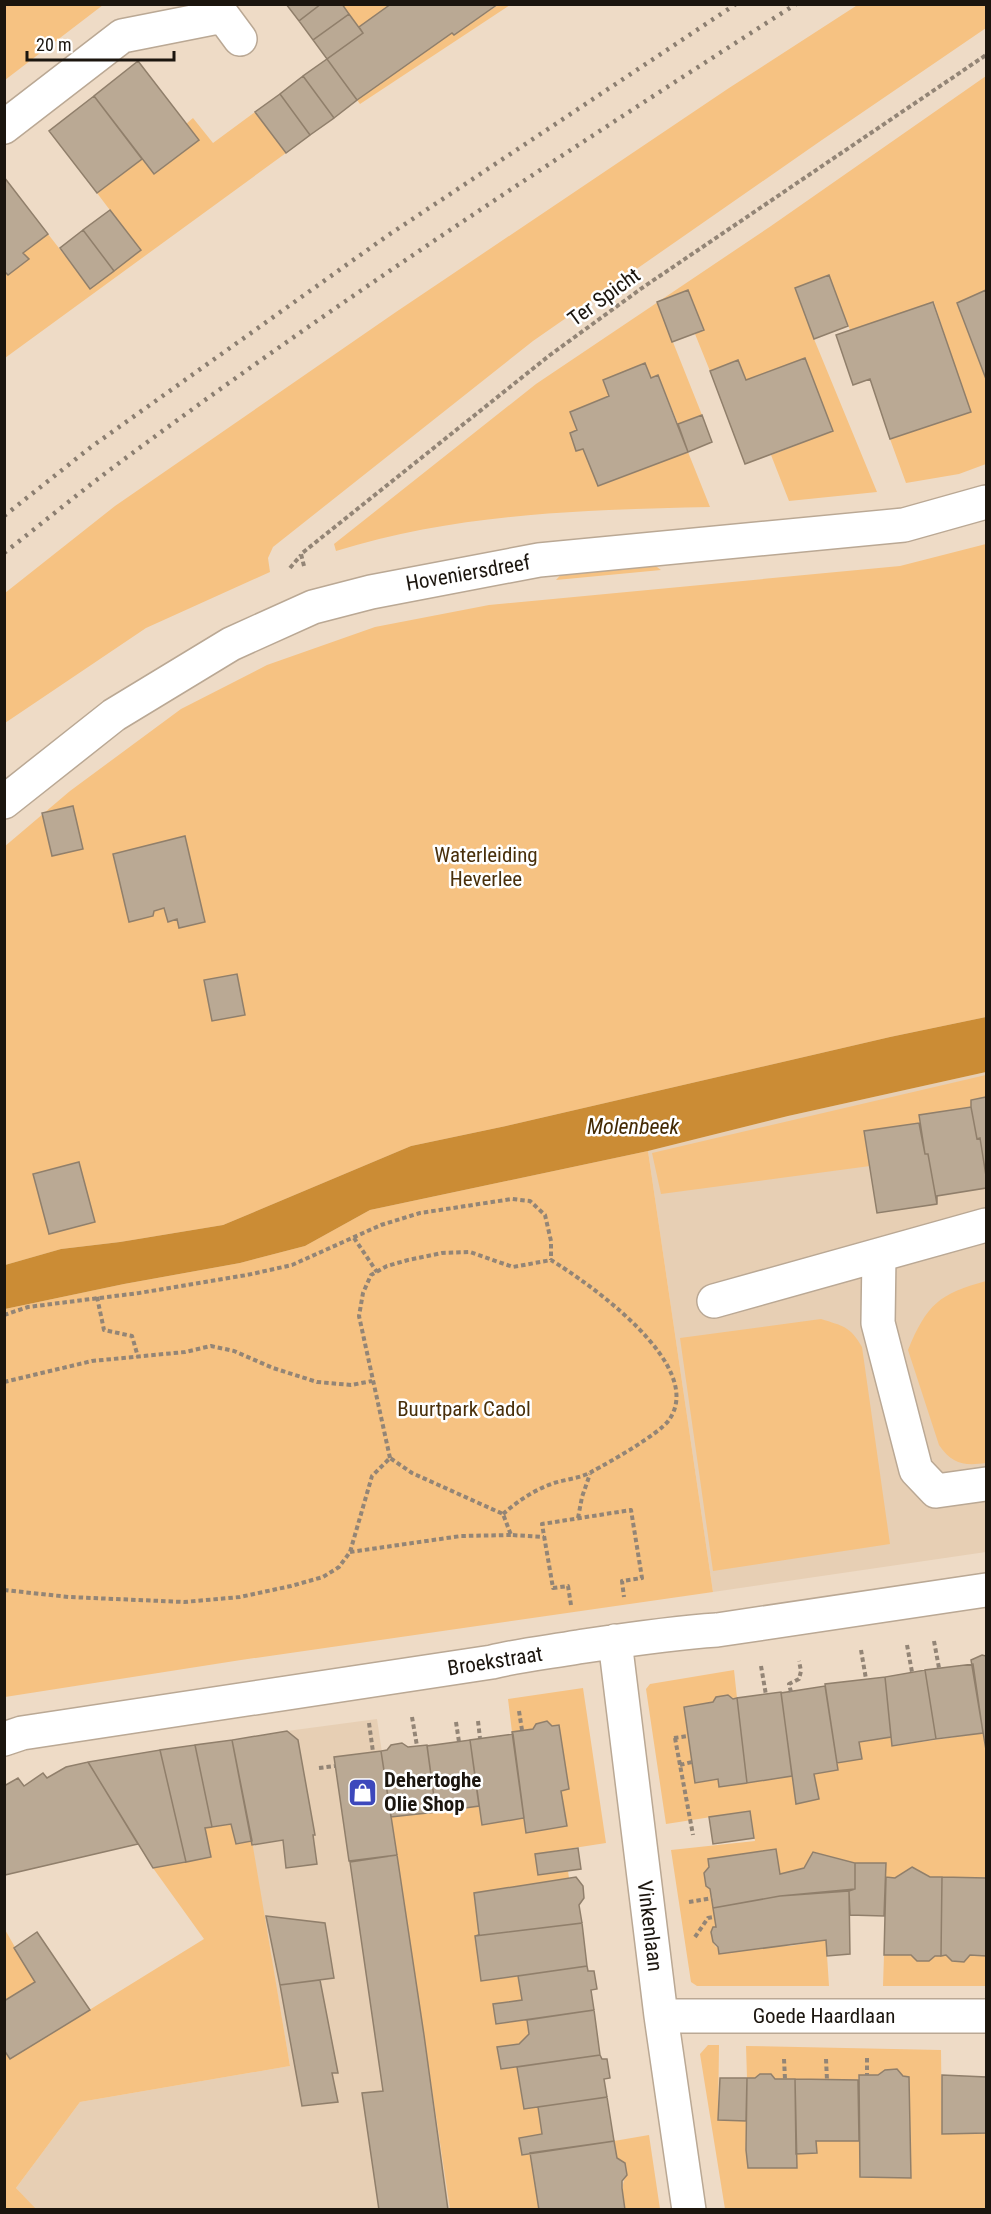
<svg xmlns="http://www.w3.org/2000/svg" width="991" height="2214" font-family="'Roboto Condensed',sans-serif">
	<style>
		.built { fill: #e7cfb4 }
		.green { fill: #f6c282 }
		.water { fill: #cb8c35 }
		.building { fill: #baa994; stroke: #907f6b; stroke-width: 1.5 }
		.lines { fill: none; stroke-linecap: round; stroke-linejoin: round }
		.minor-casing { stroke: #baa894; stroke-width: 36 }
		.path { stroke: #938576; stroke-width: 4; stroke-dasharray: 4.5 3; stroke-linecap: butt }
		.minor { stroke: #fff; stroke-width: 33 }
		.rail { stroke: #8b7e70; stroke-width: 4.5; stroke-dasharray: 3 6; stroke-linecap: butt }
		.labels { text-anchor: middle; stroke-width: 5; stroke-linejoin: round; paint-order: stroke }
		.street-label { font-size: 21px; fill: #1b150e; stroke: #fff }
		.park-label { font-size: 21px; fill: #492f0a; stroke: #fff }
		.poi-label { font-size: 21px; font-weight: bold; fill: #1b150e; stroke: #fff; text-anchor: start }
		.water-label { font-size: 22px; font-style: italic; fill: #442a04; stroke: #fff }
	</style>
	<rect width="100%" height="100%" fill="#eedbc6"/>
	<path class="built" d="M986 1072V1552L713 1592 648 1151 788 1116Z
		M377 1719 450 2209 36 2210 16 2188 80 2102 290 2066 252 1845 283 1840 286 1868 317 1864 313 1835H315L298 1740 287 1731Z"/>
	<path class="green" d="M5 4H103V5L5 80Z
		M859 4 986 5V28L819 142 533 341 273 547 268 558 270 572 146 628 5 723V593L115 506 396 312 729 88Z
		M342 5H391L359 27Z
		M498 5H510L360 104 357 100 452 33 454 35Z
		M986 76V290L957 303 986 379V464L959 474 906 483 890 439 970 412 934 302 850 330 829 276 795 288 814 339 877 492 789 501 771 455 833 431 805 358 746 380 738 361 710 371 695 334 703 330 688 291 657 302 702 415 678 424 658 375 570 412 577 430 570 433 576 451 583 449 599 486 688 452 710 507C583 510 458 513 336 551L334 544 536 384 771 226Z
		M255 112 286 153 5 358 4 271 8 275 28 259 23 253 48 234 90 288 140 250 97 193 142 159 154 174 199 140 186 124 193 118 213 143Z
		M986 544V1017L890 1037 506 1126 411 1146 223 1225 120 1242 61 1249 5 1265 4 847 70 791 181 709 267 665 375 627 489 605 900 566Z
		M649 561 661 570 556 580 566 569Z
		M986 1075V1097L971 1100V1107L919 1115V1123L864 1131 870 1166 661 1194 652 1153Z
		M648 1151 713 1592 241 1660 5 1697V1309L124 1284 240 1263 305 1246 370 1210Z
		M986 1281V1463C964 1466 952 1464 939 1445L908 1350C927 1304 939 1294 986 1281Z
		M821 1319C843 1326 850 1326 862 1347L890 1544 713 1571 680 1338Z
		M734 1670 737 1698 717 1697 713 1702 684 1707 696 1783 718 1779 719 1786 792 1776 796 1804 819 1799 814 1774 838 1770 837 1763 861 1759 859 1742 891 1737 893 1746 983 1733 986 1750V1878L930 1877 912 1867 895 1878 886 1877V1863H855L814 1852 804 1868 780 1874 775 1849 708 1859 709 1867 704 1873 706 1886 710 1889 716 1927H713C710 1934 712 1941 716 1947L790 1946 826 1940 829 1986H697L691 1982 671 1850 755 1841 750 1811 666 1824 646 1689 650 1684Z
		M583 1688 606 1843 535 1854 538 1875 568 1871 569 1878 474 1894 479 1935 475 1937 481 1980 518 1976 522 2000 493 2004 497 2024 527 2020 529 2034 519 2044 497 2048 501 2069 517 2067 524 2109 538 2107 542 2134 519 2138 522 2154 530 2153 539 2209H450L391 1817 479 1806 482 1825 524 1818 527 1833 567 1826 561 1791 569 1789 559 1725 552 1726 547 1722 536 1724 533 1729 512 1732 508 1699Z
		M231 1824 236 1844 252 1841 290 2066 80 2102 16 2188 36 2209H5L4 2050 10 2059 204 1939 153 1868 211 1857 205 1828Z
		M4 1928 35 1982 5 2001H4Z
		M884 1955H911L917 1961H929L935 1956 946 1955 952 1961 964 1962 970 1955 986 1956V1986H883Z
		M708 2045H719L718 2120 746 2121V2150L749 2168H797L796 2154 816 2153V2141H859L860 2177H911L909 2077 903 2076 897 2069 885 2070 878 2075H859L858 2080 775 2079 771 2074H760L755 2078H747L746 2046 941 2050 942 2133H986V2209H725L700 2054Z
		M649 2135 660 2209H625C623 2196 620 2185 627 2174L625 2163 617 2158 614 2141Z"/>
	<path class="water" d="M986 1017V1072L788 1116 648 1151 370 1210 305 1246 240 1263 124 1284 5 1309V1265L61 1249 120 1242 223 1225 411 1146 506 1126 890 1037Z"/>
	<path class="building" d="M286 4H321L299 21Z
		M321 4H342L349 14 313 40 299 21Z
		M391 4H498L454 35 452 33 357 100 327 59 363 33 359 27Z
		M349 14 363 33 327 59 313 40Z
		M327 59 357 100 334 118 303 76Z
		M138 61 199 140 154 174 94 96Z
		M303 76 334 118 310 135 280 94Z
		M280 94 310 135 286 153 255 112Z
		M94 96 142 159 97 193 49 131Z
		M4 177 48 234 23 253 29 259 8 275 4 271Z
		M110 210 141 250 114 271 83 230Z
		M83 230 114 271 90 289 60 248Z
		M829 275 848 326 814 339 795 288Z
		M688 290 704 330 672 342 657 302Z
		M986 290V379L957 303Z
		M933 302 971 412 890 439 870 379 853 385 836 335Z
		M805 358 833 431 745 464 710 371 738 360 746 380Z
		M645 363 651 378 658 375 688 452 598 486 583 449 576 451 570 433 577 430 570 412 609 396 603 380Z
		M702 415 712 442 688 452 678 424Z
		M73 806 83 849 52 856 42 813Z
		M185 836 205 922 179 928 177 919 168 922 164 908 154 911 153 916 129 922 113 854Z
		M237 974 245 1015 212 1021 204 980Z
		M986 1097V1176L980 1138 977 1139 971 1107V1100Z
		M971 1107 977 1139 980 1138 986 1176V1188L937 1196V1204L928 1154H925L919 1115Z
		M919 1123 925 1154H928L937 1204 877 1213 864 1131Z
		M79 1162 95 1222 49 1234 33 1174Z
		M982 1655 986 1656V1750L971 1660Z
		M973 1664 983 1733 936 1739 925 1670Z
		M925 1670 936 1739 892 1746 885 1677Z
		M885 1677 891 1737 859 1742 862 1759 837 1763 825 1684Z
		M825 1686 838 1770 814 1774 819 1799 796 1804 781 1693Z
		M781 1692 792 1776 747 1783 737 1698Z
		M728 1695 733 1699 737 1698 747 1783 719 1787 718 1779 695 1783 684 1707 713 1702 716 1697Z
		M547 1721 552 1726 559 1725 569 1789 561 1791 567 1826 526 1833 512 1732 533 1729 536 1724Z
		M287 1731 298 1740 315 1835H313L317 1864 286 1868 283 1840 252 1845 232 1740Z
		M513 1734 524 1818 482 1825 470 1740Z
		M232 1740 252 1841 236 1844 231 1824 212 1827 195 1745Z
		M470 1740 479 1806 436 1812 427 1746Z
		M402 1743 408 1747 427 1745 436 1812 391 1817 381 1751 387 1750 391 1745Z
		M195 1745 212 1827 205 1828 211 1857 186 1862 160 1750Z
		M160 1750 186 1862 153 1868 88 1762Z
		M381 1751 397 1855 349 1861 334 1757Z
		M88 1762 138 1844 5 1875 4 1786 18 1778 24 1786 43 1773 47 1778 66 1767Z
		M750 1811 754 1838 713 1844 709 1817Z
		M578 1848 581 1869 538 1875 535 1854Z
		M776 1849 780 1874 804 1868 813 1852 855 1863V1889L780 1896 713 1908 710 1889 706 1886 704 1873 709 1867 708 1859Z
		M397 1855 424 2035 448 2210H379L362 2093 383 2091 350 1862Z
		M855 1863H886L884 1916 850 1915 849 1891 855 1889Z
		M912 1867 930 1877H942L941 1956H935L929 1961H917L911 1955H884L886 1877 895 1878Z
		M576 1877 583 1886 584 1898 579 1905 582 1923 475 1936 479 1935 474 1893Z
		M942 1877 986 1878V1956L970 1955 964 1962 952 1961 946 1955 941 1956Z
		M849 1891 850 1954 827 1956 826 1940 719 1954 718 1947 713 1942 711 1932 713 1927H716L713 1908 780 1896Z
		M266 1916 325 1923 334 1978 280 1985Z
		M582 1923 587 1966 481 1981 475 1936Z
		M37 1932 90 2010 10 2059 4 2050V2001L35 1982 14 1948Z
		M587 1966 588 1971H594L597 1989 591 1990 594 2010 496 2024 493 2004 522 2000 518 1976Z
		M320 1980 338 2073H332L338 2102 302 2106 280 1985Z
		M594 2010 600 2055 501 2069 497 2047 519 2044 529 2034 527 2020Z
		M600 2055 602 2059H607L610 2078 604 2079 607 2097 524 2109 517 2067Z
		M897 2069 903 2076 909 2077 911 2178 860 2177 859 2075H878L885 2070Z
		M760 2074H771L775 2079H795L797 2168H748L746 2150 747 2078H755Z
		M942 2075 986 2077V2133L942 2134Z
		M720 2078H747L746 2121 718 2120Z
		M795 2079 858 2080 859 2141H816L817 2153 796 2154Z
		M607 2097 614 2141 522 2155 519 2138 542 2134 538 2107Z
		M614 2141 617 2158 625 2163 627 2175 622 2181V2188L625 2210H539L530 2153Z"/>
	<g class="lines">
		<defs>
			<path id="minor" d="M4 127 122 36 223 16 240 39
				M4 802 114 715 231 644 313 607 371 592 539 560 904 525 986 502
				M879 1255 878 1323 916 1470 936 1491 986 1484
				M714 1301 986 1225
				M615 1641 661 2016 689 2210
				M4 1739 22 1733 492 1662C520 1655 549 1652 578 1647 625 1640 670 1633 717 1630L986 1590
				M661 2016H986"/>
		</defs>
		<use href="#minor" class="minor-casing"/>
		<path class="path" d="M304 566 301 554 306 550 550 355 642 288 986 55
			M290 568 301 555
			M354 1238 377 1272
			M97 1297 104 1330 132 1336 138 1357
			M4 1315 28 1307 139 1293 247 1275 292 1265 381 1225 420 1213 512 1199 530 1201 545 1215 551 1241V1260
			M4 1382 92 1361 185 1352 211 1346 234 1351 273 1368 317 1382 351 1385 372 1381
			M390 1458 359 1316 363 1293 371 1275 387 1266 408 1260 442 1253 470 1252 513 1267 551 1260C590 1284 707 1366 669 1420 659 1434 610 1462 593 1471 582 1478 567 1479 554 1483 534 1490 518 1501 503 1514
			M578 1518 582 1497 590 1474
			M350 1552 461 1536 511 1535
			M4 1590 69 1597 184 1602 240 1597 291 1586 323 1577 339 1567 350 1552 372 1476 390 1458 412 1473 503 1514 511 1535 544 1537
			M571 1605 568 1586 553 1588 542 1524 631 1510 642 1578 622 1581 624 1597
			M934 1641 939 1668
			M907 1645 912 1672
			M861 1650 866 1679
			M761 1666 766 1695
			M791 1692 789 1684 799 1679 801 1671 799 1661
			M519 1711 522 1730
			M412 1717 417 1746
			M478 1721 480 1738
			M456 1722 459 1742
			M369 1723 373 1752
			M674 1738 688 1736
			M675 1738 693 1835
			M680 1765 692 1762
			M319 1768 335 1766
			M689 1902 712 1898
			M695 1937 708 1918 714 1917
			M867 2058V2075
			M784 2059 785 2079
			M826 2059 827 2080"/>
		<use href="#minor" class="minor"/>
		<path class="rail" d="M4 516 91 447 387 236 736 4
			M4 553C40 525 75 496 111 469 332 304 564 153 796 4"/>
	</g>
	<defs>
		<symbol id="shop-square" viewBox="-11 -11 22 22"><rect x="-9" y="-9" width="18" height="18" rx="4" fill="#3d48bc" stroke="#fff"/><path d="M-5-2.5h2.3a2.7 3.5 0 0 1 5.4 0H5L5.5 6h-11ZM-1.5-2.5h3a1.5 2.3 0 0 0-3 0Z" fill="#fff"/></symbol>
	</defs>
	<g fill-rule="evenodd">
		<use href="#shop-square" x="346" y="1776" width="33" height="33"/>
	</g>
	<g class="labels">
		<g class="street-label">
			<text transform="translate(604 297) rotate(-36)" y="7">Ter Spicht</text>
			<text transform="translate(468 573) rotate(-10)" y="7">Hoveniersdreef</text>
			<text transform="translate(495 1661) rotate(-9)" y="7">Broekstraat</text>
			<text transform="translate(650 1926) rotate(83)" y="7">Vinkenlaan</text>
			<text x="824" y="2023">Goede Haardlaan</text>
		</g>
		<g class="park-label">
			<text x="486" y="862">Waterleiding<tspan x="486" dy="24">Heverlee</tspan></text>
			<text x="464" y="1416">Buurtpark Cadol</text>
		</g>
		<g class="poi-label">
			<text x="384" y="1787">Dehertoghe<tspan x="384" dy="24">Olie Shop</tspan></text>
		</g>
		<g class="water-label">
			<text x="633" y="1134">Molenbeek</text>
		</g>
	</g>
	<rect width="991" height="2214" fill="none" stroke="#1b150e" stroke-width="12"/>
	<path d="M27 51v9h147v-9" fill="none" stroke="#1b150e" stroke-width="3"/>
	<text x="36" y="51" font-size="18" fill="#1b150e" stroke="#ffffff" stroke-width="4.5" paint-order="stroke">20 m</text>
</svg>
